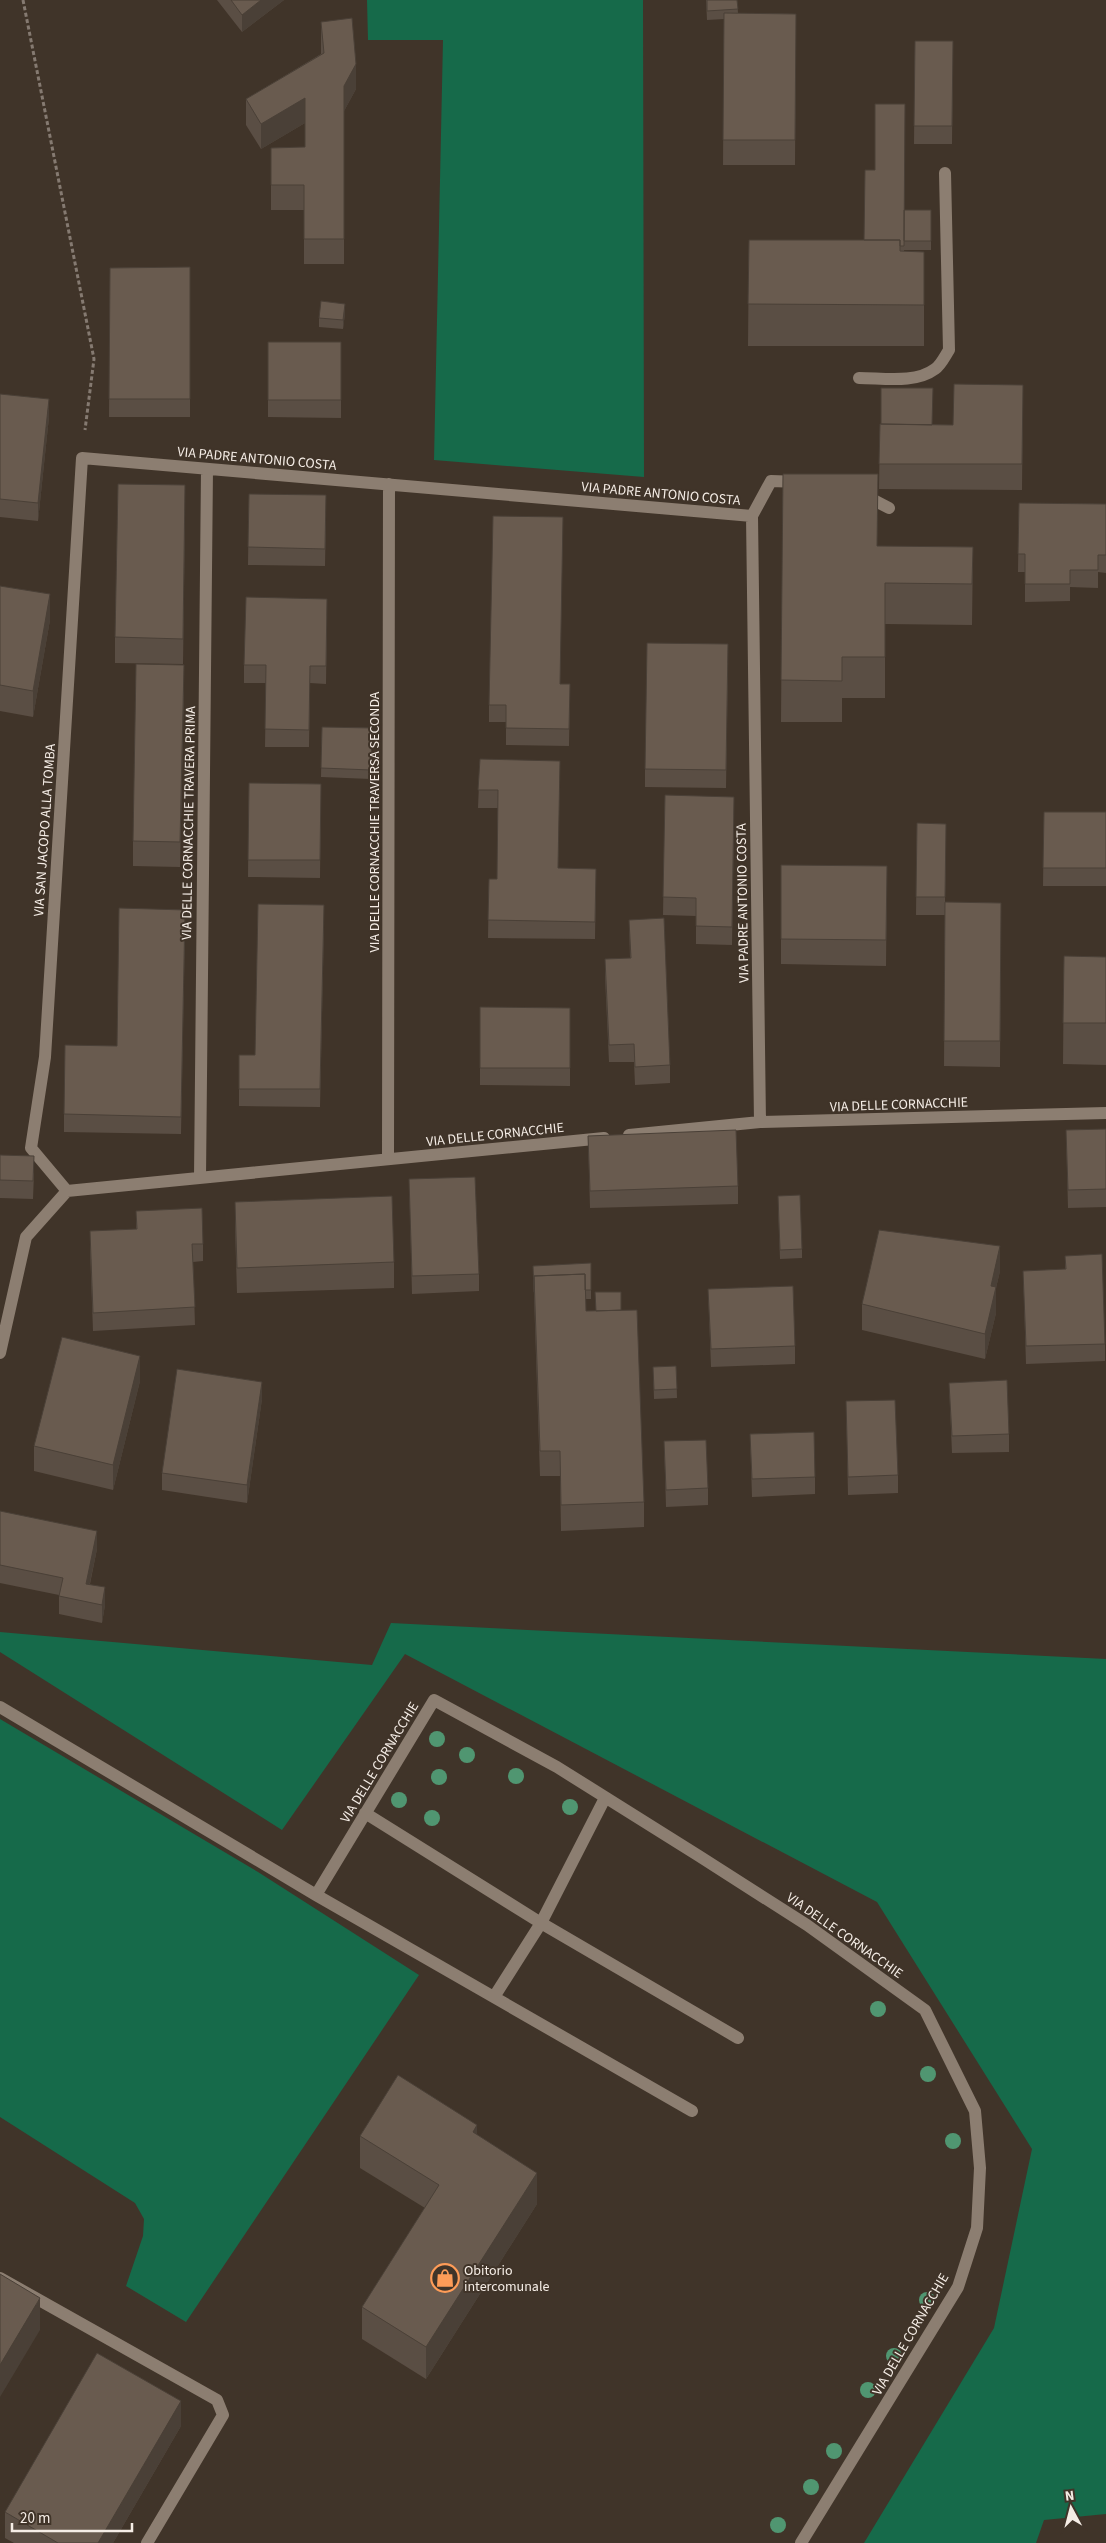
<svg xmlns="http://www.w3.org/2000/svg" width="1106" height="2543" font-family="'Source Sans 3',sans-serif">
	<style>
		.green { fill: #166a4a }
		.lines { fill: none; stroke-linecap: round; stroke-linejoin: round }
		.path { stroke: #857a71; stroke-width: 3; stroke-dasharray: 4 2.5; stroke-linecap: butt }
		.minor { stroke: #8c7e71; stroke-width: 12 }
		.tree { fill: #509671 }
		.wall { fill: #5a4e44 }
		.shaded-wall { fill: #4a4037 }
		.building { fill: #695b4f; stroke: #4a4037 }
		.labels { text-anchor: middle; stroke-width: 4; stroke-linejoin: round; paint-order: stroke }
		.street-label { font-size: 14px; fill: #f5ede6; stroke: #403429 }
		.poi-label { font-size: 14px; fill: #f5ede6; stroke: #403429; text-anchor: start }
	</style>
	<rect width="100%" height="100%" fill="#403429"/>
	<path class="green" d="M367 0H643L644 477 434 460 443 40H368Z
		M391 1623 1106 1659V2514L1044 2520 1036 2543H864L994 2328 1032 2149 877 1902 405 1654 282 1830 0 1652V1632L372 1665Z
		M0 1719 258 1872 419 1975 186 2322 126 2286 143 2236 144 2219 135 2203 0 2117Z"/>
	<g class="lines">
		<path class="path" d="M23 0 94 359 85 430"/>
		<path class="minor" d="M859 378C883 378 915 384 935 369 941 365 945 356 949 350L945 173
			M864 495 889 508
			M760 1122 752 516 771 481 800 482
			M629 1135 760 1122 1106 1113
			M388 1159 389 484
			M200 1178 207 469
			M67 1191 31 1148 45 1057 82 458 752 516
			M0 1353 26 1237 67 1191 604 1138
			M0 1707 316 1895 692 2111
			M365 1813 541 1923 738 2038
			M316 1895 434 1700 557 1767 699 1856 807 1925 925 2010 975 2111 980 2168 977 2228 958 2287 801 2543
			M494 1997 541 1923 605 1798
			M0 2278 217 2400 223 2415 147 2543"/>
	</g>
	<g class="tree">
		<circle cx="437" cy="1739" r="8"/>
		<circle cx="467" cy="1755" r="8"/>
		<circle cx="516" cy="1776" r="8"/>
		<circle cx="439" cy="1777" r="8"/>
		<circle cx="399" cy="1800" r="8"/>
		<circle cx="570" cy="1807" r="8"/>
		<circle cx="432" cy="1818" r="8"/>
		<circle cx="878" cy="2009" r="8"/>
		<circle cx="928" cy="2074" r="8"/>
		<circle cx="953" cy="2141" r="8"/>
		<circle cx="927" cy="2300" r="8"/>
		<circle cx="894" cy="2356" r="8"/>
		<circle cx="868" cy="2390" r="8"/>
		<circle cx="834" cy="2451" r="8"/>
		<circle cx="811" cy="2487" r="8"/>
		<circle cx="778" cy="2525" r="8"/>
	</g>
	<path class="wall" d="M217 0H284L242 32Z
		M706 0H737L738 13 796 14 795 165H723L724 19 707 20Z
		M321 22 356 89 344 111V264H304V210H271V148L305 147V123L261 149 246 125V99L321 54Z
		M915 41H953L952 144H914Z
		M904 210H931V250H904V219V251L924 252V346H748L749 240H864Z
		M190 267V417H109L110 268Z
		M345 313 343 329 319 327V318Z
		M268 342H341V418L268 417Z
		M1023 385 1022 490 879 489 880 424 953 425Z
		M0 394 49 417 38 521 0 517Z
		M783 474 877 546 973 547 972 625 885 624V698H842V722H781Z
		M249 494 326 513 325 566 248 565Z
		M1019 503 1106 504V573L1098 572V588L1070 587V601L1025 602V572H1018Z
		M185 510 183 664 115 663V637Z
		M0 586 50 620 33 717 0 711Z
		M327 616 326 684 310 683 309 747H265L266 683H244V665Z
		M728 662 726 788 645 787V769Z
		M560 684H570L569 746 506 745V722H489V705Z
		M184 690 180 867 133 866V841Z
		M322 727 372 728 371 779 321 777Z
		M480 759 558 868 596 869 595 939 488 938 489 879H497L498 808H478Z
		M249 783 321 784 320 878 248 877Z
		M665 795 734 815 732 945 696 944V916L663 915Z
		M1044 812H1106V886H1043Z
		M917 823 946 824 945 902 1001 903 1000 1067 944 1066 945 915H916Z
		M781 865 887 866 886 966 781 964Z
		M629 920 670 1065V1083L635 1085 634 1062H609L605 977V959L630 958Z
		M324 923 320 1107 239 1106V1055H255Z
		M185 927 181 1134 64 1132V1114L117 1046Z
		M1064 956 1106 957V1065L1063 1064Z
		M480 1007 570 1008V1086L480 1085Z
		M1106 1129V1207L1068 1208 1066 1130Z
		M588 1136 738 1186V1204L590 1208Z
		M0 1155 34 1173 33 1199 0 1198Z
		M409 1179 479 1274V1291L412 1294Z
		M235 1202 394 1262V1288L237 1293 235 1227Z
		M778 1205 802 1249V1258L780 1259Z
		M136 1211 203 1244V1261L193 1262 195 1325 93 1331 90 1249V1231L136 1229Z
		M1065 1256 1105 1344V1361L1026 1364 1023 1271 1065 1269Z
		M591 1263V1299H585L586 1311 621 1310 644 1502V1527L561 1531 560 1476H540L533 1266Z
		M1000 1271 996 1288V1313L985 1359 862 1330V1304Z
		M708 1289 795 1346V1364L711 1367Z
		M676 1366 677 1398 654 1399 653 1367Z
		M140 1381 113 1490 34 1471V1446Z
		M949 1383 1009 1434V1452L952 1453Z
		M262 1399 247 1503 162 1490V1473Z
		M846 1401 898 1475V1493L848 1495Z
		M750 1434 815 1477V1494L752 1497Z
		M664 1441 708 1488V1505L666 1507Z
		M0 1514 97 1549 90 1584 105 1605 102 1623 59 1614V1595L0 1583Z
		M477 2135 537 2204 426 2379 362 2339V2307L425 2208 360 2168V2136Z
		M181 2426 113 2543H14L5 2538V2512Z"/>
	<path class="shaded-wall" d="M261 0H284L242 32V15Z
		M356 64V89L344 111V264V86Z
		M305 98V123L261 149V124Z
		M345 304V313L343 329V320Z
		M49 399V417L38 521V503Z
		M185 485V510L183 664V639Z
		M50 594V620L33 717V691Z
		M184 665V690L180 867V842Z
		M1000 1246V1271L996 1288V1313L985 1359V1334L991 1286Z
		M140 1356V1381L113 1490V1465Z
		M262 1382V1399L247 1503V1485Z
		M97 1531V1549L86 1601V1584Z
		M105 1587V1605L102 1623V1605Z
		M477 2125V2157L473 2132Z
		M537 2173V2204L426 2379V2347Z
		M40 2298V2330L0 2397V2365Z
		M181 2401V2426L113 2543H98Z"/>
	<path class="building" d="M231 0H261L242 15Z
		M707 0H737L738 9 707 11Z
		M724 13 796 14 795 140H723Z
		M352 18 356 64 344 86V239H304V185H271V148L305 147V98L261 124 246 99 324 53 321 22Z
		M915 41H953L952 126H914Z
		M875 104H905L904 246H900V240H864L865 170H875Z
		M904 210H931V241H904Z
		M749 240H900V251L924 252V305L748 304Z
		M190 267V399H109L110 268Z
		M321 301 345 304 343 320 319 318Z
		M268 342H341V400H268Z
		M954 384 1023 385 1022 464H879L880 424 953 425Z
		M881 388H933L932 425 881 424Z
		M0 394 49 399 38 503 0 499Z
		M783 474H878L877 546 973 547 972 584 885 583V657H842V681L781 680Z
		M118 484 185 485 183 639 115 637Z
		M249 494 326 495 325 549 248 547Z
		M1019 503 1106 504V555H1098V570H1070V584H1025V554H1018Z
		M493 516 563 517 560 684H570L569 729 506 728V705H489Z
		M0 586 50 594 33 691 0 685Z
		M246 597 327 599 326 666H310L309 730 265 729 266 665H244Z
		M647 643 728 644 726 770 645 769Z
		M136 664 184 665 180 842 133 841Z
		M322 727 372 728 371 770 321 768Z
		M480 759 560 761 558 868 596 869 595 922 488 920 489 879H497L498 790H478Z
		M249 783 321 784 320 860H248Z
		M665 795 734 797 732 927 696 926V898L663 897Z
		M1044 812H1106V868H1043Z
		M917 823 946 824 945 897H916Z
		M781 865 887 866 886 940 781 939Z
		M945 902 1001 903 1000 1041H944Z
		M258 904 324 905 320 1089H239V1055H255Z
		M119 908 185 910 181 1117 64 1114 65 1045 117 1046Z
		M664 918 670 1065 635 1067 634 1044 609 1045 605 959 631 958 629 920Z
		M1064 956 1106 957V1023H1063Z
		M480 1007 570 1008V1068H480Z
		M1106 1129V1189L1068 1190 1066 1130Z
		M736 1130 738 1186 590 1191 588 1136Z
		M0 1155 34 1156 33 1181 0 1180Z
		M475 1177 479 1274 412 1276 409 1179Z
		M800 1195 802 1249 780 1250 778 1196Z
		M392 1196 394 1262 237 1268 235 1202Z
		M202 1208 203 1244H192L195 1307 93 1313 90 1231 137 1229 136 1211Z
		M879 1230 1000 1246 991 1286 996 1287 985 1334 862 1304Z
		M1102 1254 1105 1344 1026 1346 1023 1271 1066 1269 1065 1256Z
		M591 1263V1290H585V1274L534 1276V1292L533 1266Z
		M585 1274 586 1311 637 1310 644 1502 561 1505 560 1451H540L534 1276Z
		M793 1286 795 1346 711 1349 708 1289Z
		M595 1292H621V1310L596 1311Z
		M62 1337 140 1356 113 1465 34 1446Z
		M676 1366 677 1389 654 1390 653 1367Z
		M177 1369 262 1382 247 1485 162 1473Z
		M1007 1380 1009 1434 952 1436 949 1383Z
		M895 1400 898 1475 848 1477 846 1401Z
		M814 1432 815 1477 752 1479 750 1434Z
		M706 1440 708 1488 666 1490 664 1441Z
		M0 1511 97 1531 86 1584 105 1587 102 1605 59 1596 63 1578 0 1565Z
		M398 2075 477 2125 473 2132 537 2173 426 2347 362 2307 439 2185 360 2136Z
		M0 2274 40 2298 0 2365Z
		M97 2353 181 2401 98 2543H58L5 2512Z"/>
	<defs>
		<symbol id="shop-ring" viewBox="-11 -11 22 22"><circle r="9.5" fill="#403429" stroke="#fe9c58" stroke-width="1.5"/><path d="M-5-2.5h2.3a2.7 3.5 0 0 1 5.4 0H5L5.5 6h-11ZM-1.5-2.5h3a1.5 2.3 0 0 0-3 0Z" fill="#fe9c58"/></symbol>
	</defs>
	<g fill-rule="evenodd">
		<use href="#shop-ring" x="429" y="2262" width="32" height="32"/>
	</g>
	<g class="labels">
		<g class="street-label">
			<text transform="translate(257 458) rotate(5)" y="5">VIA PADRE ANTONIO COSTA</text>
			<text transform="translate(661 493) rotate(5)" y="5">VIA PADRE ANTONIO COSTA</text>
			<text transform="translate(374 822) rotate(-90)" y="5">VIA DELLE CORNACCHIE TRAVERSA SECONDA</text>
			<text transform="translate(188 823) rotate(-89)" y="5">VIA DELLE CORNACCHIE TRAVERA PRIMA</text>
			<text transform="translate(44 830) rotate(-86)" y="5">VIA SAN JACOPO ALLA TOMBA</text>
			<text transform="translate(742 903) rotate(-91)" y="5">VIA PADRE ANTONIO COSTA</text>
			<text transform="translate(899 1104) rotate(-2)" y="5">VIA DELLE CORNACCHIE</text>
			<text transform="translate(495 1134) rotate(-6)" y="5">VIA DELLE CORNACCHIE</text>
			<text transform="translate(379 1762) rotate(-59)" y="5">VIA DELLE CORNACCHIE</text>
			<text transform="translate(845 1935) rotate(35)" y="5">VIA DELLE CORNACCHIE</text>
			<text transform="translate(910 2334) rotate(-60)" y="5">VIA DELLE CORNACCHIE</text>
		</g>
		<g class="poi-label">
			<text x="464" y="2275">Obitorio<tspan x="464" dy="16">intercomunale</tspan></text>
		</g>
	</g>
	<g transform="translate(1071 2508) rotate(353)" stroke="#403429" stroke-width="4" paint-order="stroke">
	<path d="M0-4L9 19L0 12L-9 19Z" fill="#f5ede6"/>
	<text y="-8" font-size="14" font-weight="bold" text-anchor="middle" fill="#f5ede6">N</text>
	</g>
	<path d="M12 2523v8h120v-8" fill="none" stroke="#f5ede6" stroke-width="2.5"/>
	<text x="20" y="2523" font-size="15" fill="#f5ede6" stroke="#403429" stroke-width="4" paint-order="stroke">20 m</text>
</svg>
